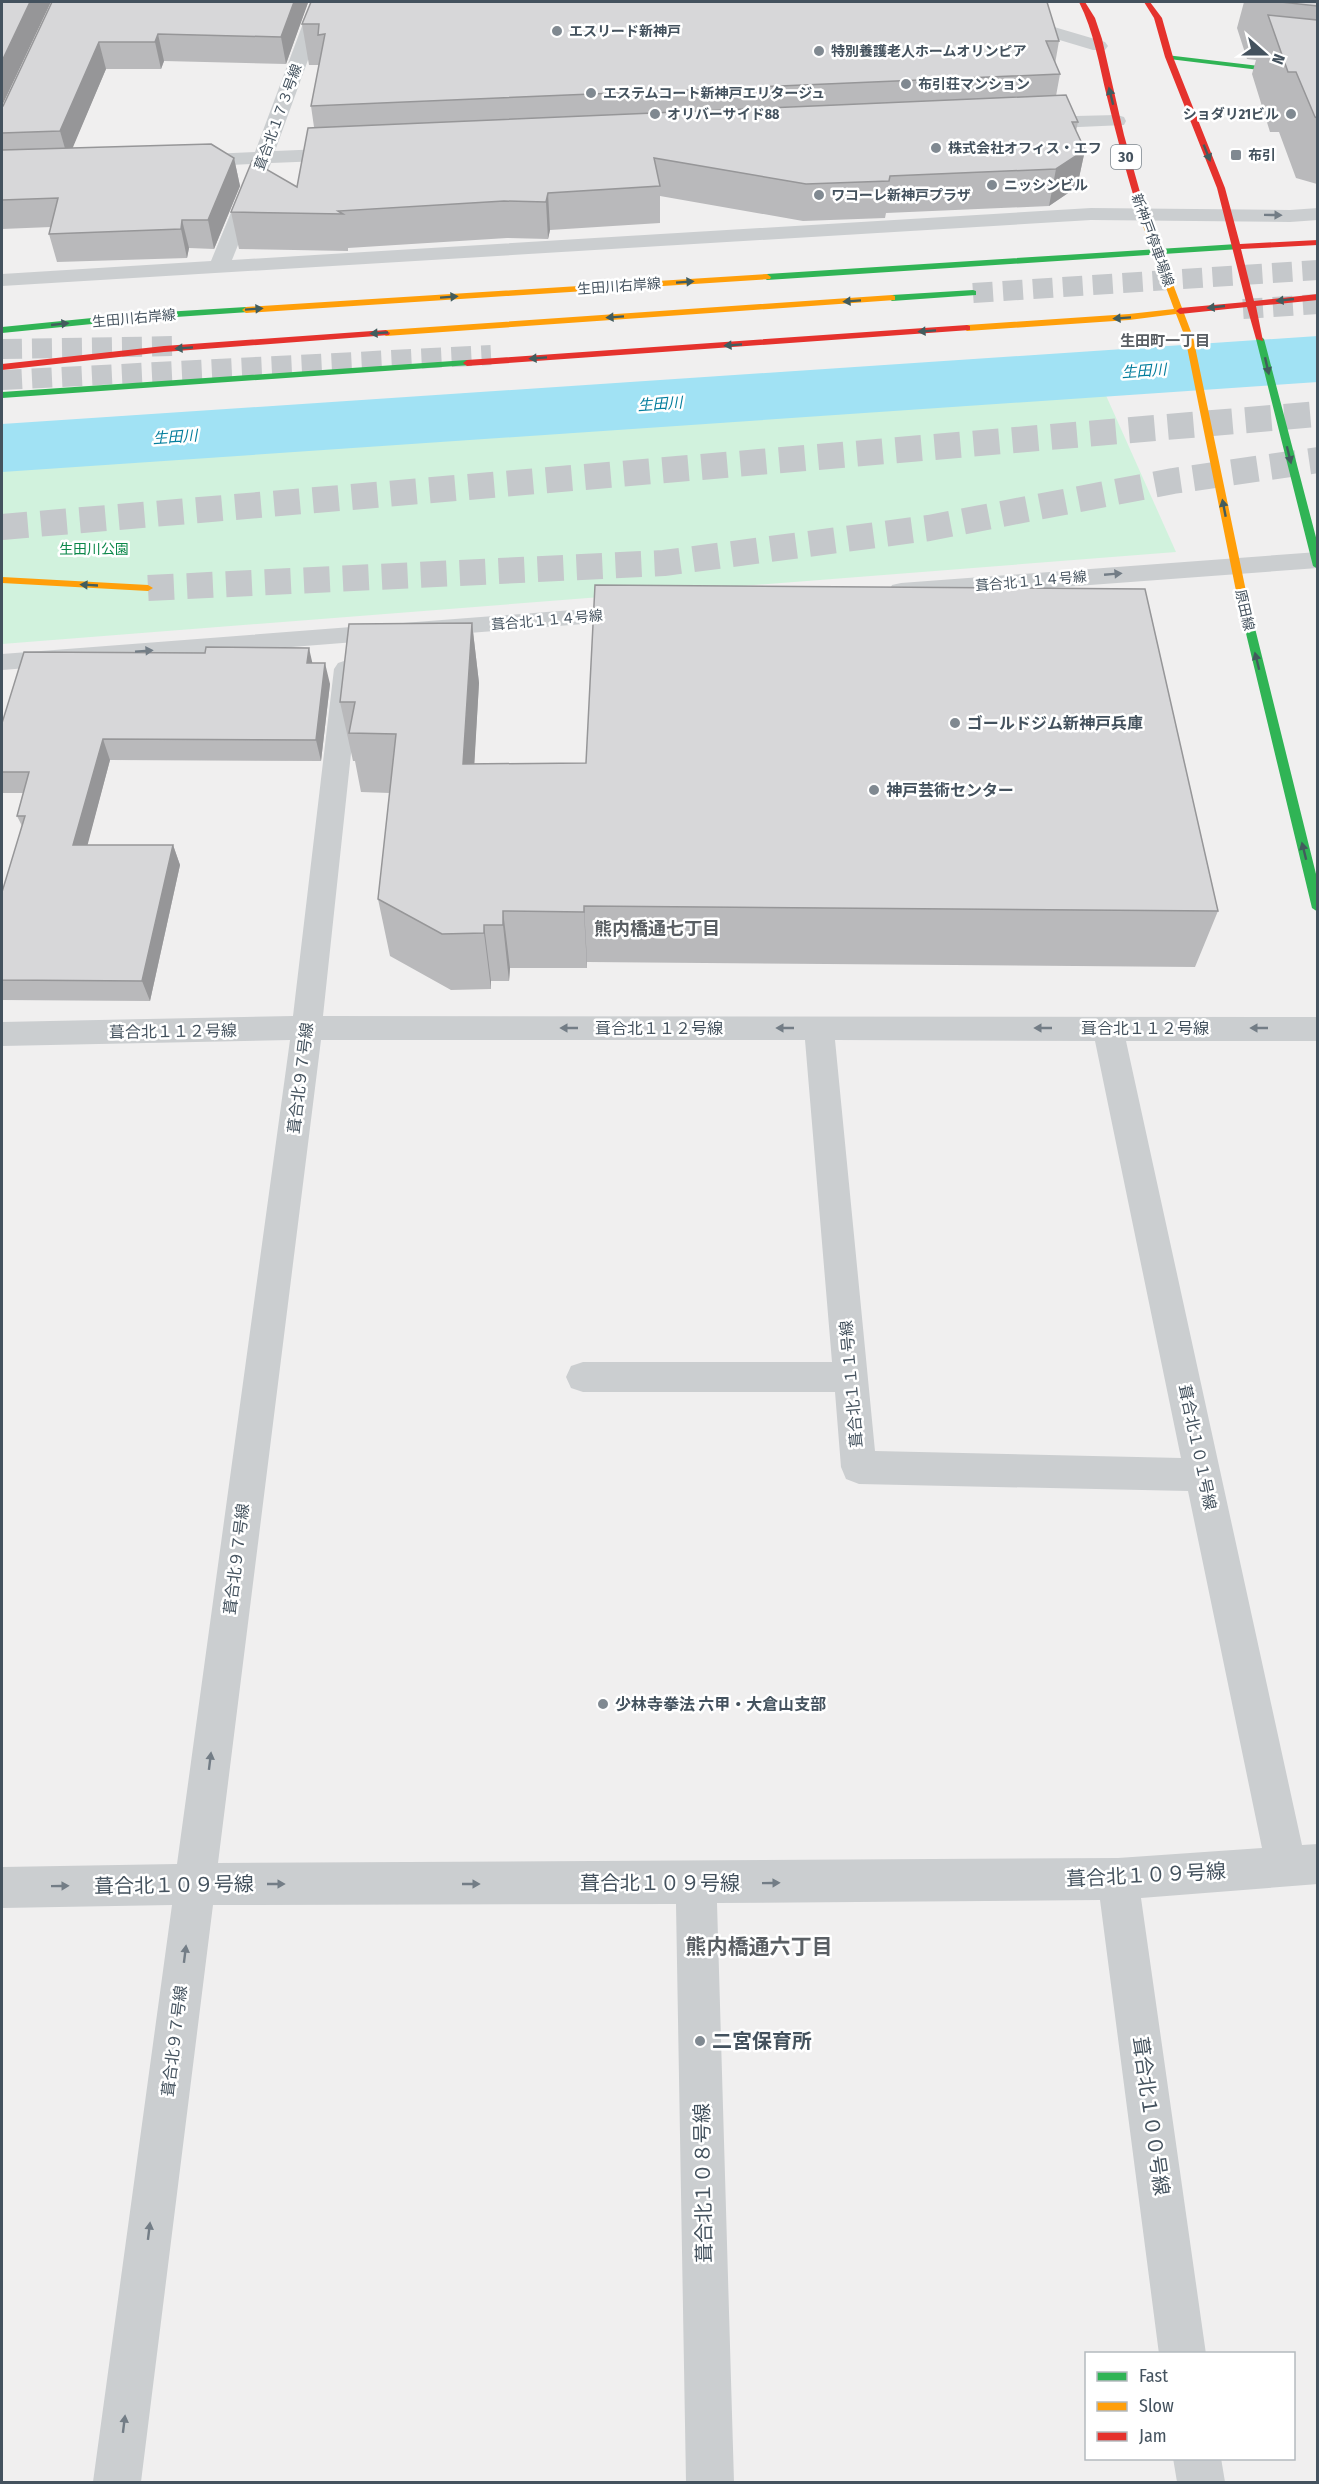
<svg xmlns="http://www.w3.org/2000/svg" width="1319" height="2484" font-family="'Fira Sans Condensed','Noto Sans JP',sans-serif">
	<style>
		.green { fill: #d1f2dd }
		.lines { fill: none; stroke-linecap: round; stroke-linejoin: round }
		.river { fill: #a1e2f4; fill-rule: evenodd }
		.secondary-tunnel-far1 { stroke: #c5c8cb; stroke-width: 20; stroke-dasharray: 20 10; stroke-linecap: butt }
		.secondary-tunnel { stroke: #c5c8cb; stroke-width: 26; stroke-dasharray: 26 13; stroke-linecap: butt }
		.street { fill: #cbced0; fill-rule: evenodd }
		.fast { fill: #30b455; fill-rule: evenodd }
		.slow { fill: #ff9f0a; fill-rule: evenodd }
		.jam { fill: #e5322d; fill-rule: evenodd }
		.wall { fill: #b9b9bb }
		.shaded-wall { fill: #969698 }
		.building { fill: #d7d7d9; stroke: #969698; stroke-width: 1.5 }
		.oneway { fill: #425c5d }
		.oneway2 { fill: #737d86 }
		.poi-dot { fill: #808991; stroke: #fff; stroke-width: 2 }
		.labels { text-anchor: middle; stroke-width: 5; stroke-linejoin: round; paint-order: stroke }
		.far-poi-label { font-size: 14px; font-weight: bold; fill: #44525e; stroke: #fff; text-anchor: start }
		.far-street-label { font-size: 14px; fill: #44525e; stroke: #fff }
		.far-park-label { font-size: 14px; fill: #0c884a; stroke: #fff }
		.shield { fill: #fff; stroke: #7c868e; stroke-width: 1.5 }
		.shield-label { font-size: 15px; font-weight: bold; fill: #44525e }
		.far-neighbourhood-label { font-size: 15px; font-weight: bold; fill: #5a5f64; stroke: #fff }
		.far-water-label { font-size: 15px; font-style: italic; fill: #037d9c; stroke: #fff }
		.poi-label { font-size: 16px; font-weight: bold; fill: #44525e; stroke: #fff; text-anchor: start }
		.street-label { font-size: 16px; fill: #44525e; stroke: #fff }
		.neighbourhood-label { font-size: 18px; font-weight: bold; fill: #5a5f64; stroke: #fff }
		.near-street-label { font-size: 20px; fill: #44525e; stroke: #fff }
		.near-poi-label { font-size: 20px; font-weight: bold; fill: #44525e; stroke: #fff; text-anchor: start }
		.near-neighbourhood-label { font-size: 21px; font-weight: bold; fill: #5a5f64; stroke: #fff }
	</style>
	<rect width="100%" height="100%" fill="#f0efef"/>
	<path class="green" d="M1104 391 1176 552 2 644V467Z"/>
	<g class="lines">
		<path class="river" d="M1318 336V382L2 472V424Z"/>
		<path class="secondary-tunnel-far1" d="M973 293 1318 270
			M1243 309 1318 304
			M2 349 179 346
			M2 380 491 355"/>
		<path class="secondary-tunnel" d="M2 527 1318 414
			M148 588 664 563 929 528 1173 481 1318 460"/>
		<path class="street" d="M311 2H329L275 151 347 148 354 150 357 154 354 158 347 160 271 163 232 260 1091 208 1290 210 1318 208V220L1290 222 1091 220 2 286V274L211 261 251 164 189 167 182 165 179 161 182 157 189 155 255 152Z
			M943 2H969L1105 42 1108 46 1105 50H1093L946 6Z
			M1117 115 1124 117 1126 121 1124 125 1034 129 1027 127 1025 123 1027 119 1034 117Z
			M1318 552V568L901 599 892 597 889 591 892 585 901 583Z
			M637 605 646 607 650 613 646 619 2 670V654Z
			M347 660 356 663 360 669 323 1016 1318 1017V1041H1126L1302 1845 1318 1844V1884L1141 1898 1206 2354H1159L1100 1900 717 1903 734 2482H686L676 1904 213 1905 141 2482H93L172 1905 2 1908V1867L177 1864 290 1040 2 1046V1022L293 1016 334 669 338 663ZM321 1040H805L832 1362H583L571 1366 566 1377 571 1388 583 1392H835L841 1467 846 1479 859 1484 1188 1491 1262 1848 1118 1858 218 1863ZM835 1040 1095 1041 1181 1458 875 1451Z
			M1173 2458H1221L1225 2482H1177Z"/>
		<path class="fast" d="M1166 55 1318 73V77L1169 59H1166Z
			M1237 244 1240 245V249L767 280 763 277 767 274Z
			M973 290 976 291V295L892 301 888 298 892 295Z
			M246 307 250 310 249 312 132 320 2 333V327L132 314Z
			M1260 336 1264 339 1318 545V569L1313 566 1256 339Z
			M467 360 471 363 470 365 2 398V392Z
			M1242 593 1247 596 1318 882V912L1312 908 1237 596Z"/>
		<path class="slow" d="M1144 224 1151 226 1193 337 1247 596 1246 598 1242 599 1237 596 1185 337 1176 314 1129 320 967 331 963 328 967 325 1129 314 1174 309 1143 226Z
			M767 274 771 277 770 279 246 313 242 310 246 307Z
			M892 295 895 296V300L386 336 382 333 386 330Z
			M2 577 148 585 153 588 148 591 2 583Z"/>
		<path class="jam" d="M1079 2H1085L1095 18 1102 39 1124 135 1150 228 1143 226C1129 184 1118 141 1107 97 1099 64 1094 32 1079 2Z
			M1144 2H1150L1162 18 1173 57 1225 188 1240 244 1318 240V245L1241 249 1254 301 1318 294V300L1256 306 1263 341 1256 339 1247 307 1180 314 1176 311 1180 308 1246 302 1217 188 1165 57 1154 18Z
			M967 325 970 326V330L467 366 463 363 467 360Z
			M386 330 390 333 389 335 164 352 2 370V364L164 346Z"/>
	</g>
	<path class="wall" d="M52 2H308L286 64 164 61 161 69H106L72 148 234 158 240 186 214 249 189 248 187 258 57 262 49 234 51 227 2 229V107L3 106Z
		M1244 2H1317V184L1296 178 1279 132H1270L1252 74 1256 60 1247 59 1237 28Z
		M302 24 1059 41 1055 64 1060 74 1056 96 1078 122 1076 131 1085 150 1077 187 1049 206 886 213 885 218 803 221 660 196V223L550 230 548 239 507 238 348 248V251L239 249 231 212 297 187 314 127 311 106 319 65H309Z
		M472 623 479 683 474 764 1218 911 1195 967 587 962V968H510L509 981H491V989L451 990 390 956 378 899 390 793 361 792 355 761H353L340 702Z
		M313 663 330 684 321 761 110 760 87 845H173L180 865 150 1001 2 1000V892L22 826 17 816 23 793H2V723Z"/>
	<path class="shaded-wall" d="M30 2H51L2 106V61Z
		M294 2H308V3L286 64 281 37Z
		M158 34 164 61 161 69 155 42Z
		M99 42 106 69 68 159 60 131Z
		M1085 150 1077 187 1049 206 1056 169Z
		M234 158 240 186 214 249 208 220Z
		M548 193 550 230 548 239 546 202Z
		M182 220 189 248 187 258 181 229Z
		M472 623 479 683 471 823 463 764Z
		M309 648 314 670 307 663Z
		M325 663 330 684 321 761 316 740Z
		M103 739 110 760 82 866 73 845Z
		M173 845 180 865 150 1001 142 981Z
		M584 906 587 962V968L584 912Z
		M503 911 510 968 509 981 503 925Z
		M484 925 491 981V989L484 933Z"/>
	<path class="building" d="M2 2H30L2 61Z
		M52 2H294L281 37 158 34 155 42H99L60 131 2 133V107L3 106Z
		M311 2H1047L1059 41H1046L1060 74 311 106 325 34 318 35 319 24H302Z
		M1281 2H1317V6Z
		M1268 15 1317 20V118L1315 117 1296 72H1288Z
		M1066 95 1078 122H1072L1085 150 1056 169 890 176 889 181 806 184 654 158 660 186 548 193 546 202 504 201 338 211 343 214 231 212 252 161 297 187 308 128Z
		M211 144 234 158 208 220H182L181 229 49 234 58 198 2 200V150Z
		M595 585 1145 589 1218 911 584 906V912L503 911V925H484V933L442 934 378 899 396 734 349 733 355 702H340L349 624 472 623 463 764 586 763Z
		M206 647 309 648 307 663H325L316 740 103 739 73 845H173L142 981 2 980V892L25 816H17L29 772H2V723L24 652 205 653Z"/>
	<defs><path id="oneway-solid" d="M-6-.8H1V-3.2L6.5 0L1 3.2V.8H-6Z" transform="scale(1.5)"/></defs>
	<g class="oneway">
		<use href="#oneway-solid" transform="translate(1111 96) rotate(-104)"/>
		<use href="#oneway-solid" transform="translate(1207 153) rotate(68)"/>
		<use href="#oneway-solid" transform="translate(685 282) rotate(-4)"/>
		<use href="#oneway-solid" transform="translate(449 297) rotate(-4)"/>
		<use href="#oneway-solid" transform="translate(1285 300) rotate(174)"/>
		<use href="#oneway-solid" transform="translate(852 301) rotate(176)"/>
		<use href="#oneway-solid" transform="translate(1216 307) rotate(174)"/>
		<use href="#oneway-solid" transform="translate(254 309) rotate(-4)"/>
		<use href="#oneway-solid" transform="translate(615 317) rotate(176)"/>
		<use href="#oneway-solid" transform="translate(1122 318) rotate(176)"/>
		<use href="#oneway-solid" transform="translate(60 324) rotate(-6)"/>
		<use href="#oneway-solid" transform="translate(927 331) rotate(176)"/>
		<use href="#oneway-solid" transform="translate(379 333) rotate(176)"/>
		<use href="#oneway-solid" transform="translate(733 345) rotate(176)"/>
		<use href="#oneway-solid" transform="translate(184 348) rotate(176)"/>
		<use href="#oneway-solid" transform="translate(538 358) rotate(176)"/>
		<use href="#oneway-solid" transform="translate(1267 366) rotate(77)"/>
		<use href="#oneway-solid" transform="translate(1289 455) rotate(76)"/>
		<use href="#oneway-solid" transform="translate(1224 508) rotate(-101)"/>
		<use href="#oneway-solid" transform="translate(89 585) rotate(-177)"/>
		<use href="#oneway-solid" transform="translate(1257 661) rotate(-104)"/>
		<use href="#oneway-solid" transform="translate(1304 851) rotate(-104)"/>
	</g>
	<g class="oneway2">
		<use href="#oneway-solid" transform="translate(1273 215) rotate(1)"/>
		<use href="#oneway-solid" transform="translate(1113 574) rotate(-5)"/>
		<use href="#oneway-solid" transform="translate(144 651) rotate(-4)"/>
		<use href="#oneway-solid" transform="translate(569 1028) rotate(180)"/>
		<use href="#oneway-solid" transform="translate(785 1028) rotate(180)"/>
		<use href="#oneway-solid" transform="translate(1043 1028) rotate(-180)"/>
		<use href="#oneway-solid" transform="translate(1259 1028) rotate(-180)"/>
		<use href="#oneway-solid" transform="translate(210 1761) rotate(-83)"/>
		<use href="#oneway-solid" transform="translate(771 1883) rotate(-1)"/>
		<use href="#oneway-solid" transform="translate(276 1884)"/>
		<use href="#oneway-solid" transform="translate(471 1884)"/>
		<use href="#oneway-solid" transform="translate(60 1886) rotate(-1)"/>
		<use href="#oneway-solid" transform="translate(185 1954) rotate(-83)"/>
		<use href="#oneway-solid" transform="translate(149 2231) rotate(-83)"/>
		<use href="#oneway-solid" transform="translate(124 2424) rotate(-83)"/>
	</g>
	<g class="poi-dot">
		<circle cx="557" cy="31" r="6"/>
		<circle cx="819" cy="51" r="6"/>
		<circle cx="906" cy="84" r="6"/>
		<circle cx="591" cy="93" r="6"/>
		<circle cx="655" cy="114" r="6"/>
		<circle cx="1291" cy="114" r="6"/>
		<circle cx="936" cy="148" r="6"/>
		<rect x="1230" y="149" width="12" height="12" rx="3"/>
		<circle cx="992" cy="185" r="6"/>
		<circle cx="819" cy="195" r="6"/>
		<circle cx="955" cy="723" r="6"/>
		<circle cx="874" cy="790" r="6"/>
		<circle cx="603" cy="1704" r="6"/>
		<circle cx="700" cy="2041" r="6"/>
	</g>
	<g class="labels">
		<g class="far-poi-label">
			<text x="569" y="36">エスリード新神戸</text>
			<text x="831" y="56">特別養護老人ホームオリンピア</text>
			<text x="918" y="89">布引荘マンション</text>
			<text x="603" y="98">エステムコート新神戸エリタージュ</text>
			<text x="667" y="119">オリバーサイド88</text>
			<text x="1279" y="119" text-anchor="end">ショダリ21ビル</text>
			<text x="948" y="153">株式会社オフィス・エフ</text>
			<text x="1248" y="160">布引</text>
			<text x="1004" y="190">ニッシンビル</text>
			<text x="831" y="200">ワコーレ新神戸プラザ</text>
		</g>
		<g class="far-street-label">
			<text transform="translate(278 117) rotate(-70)" y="5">葺合北１７３号線</text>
			<text transform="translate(1153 240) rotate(70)" y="5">新神戸停車場線</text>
			<text transform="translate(619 286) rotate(-4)" y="5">生田川右岸線</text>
			<text transform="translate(134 318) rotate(-5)" y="5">生田川右岸線</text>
			<text transform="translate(1031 581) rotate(-5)" y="5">葺合北１１４号線</text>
			<text transform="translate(1245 610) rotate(77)" y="5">原田線</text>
			<text transform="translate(547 620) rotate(-5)" y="5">葺合北１１４号線</text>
		</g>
		<g class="far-park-label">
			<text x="94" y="554">生田川公園</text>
		</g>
		<rect class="shield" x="1111" y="145" width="30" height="24" rx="4.5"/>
		<g class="shield-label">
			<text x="1126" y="162">30</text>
		</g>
		<g class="far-neighbourhood-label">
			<text x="1165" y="346">生田町一丁目</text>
		</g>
		<g class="far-water-label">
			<text transform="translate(1144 371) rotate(-4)" y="5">生田川</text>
			<text transform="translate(660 404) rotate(-4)" y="5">生田川</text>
			<text transform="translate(175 437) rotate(-4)" y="5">生田川</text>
		</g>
		<g class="poi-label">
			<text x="967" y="729">ゴールドジム新神戸兵庫</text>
			<text x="886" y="796">神戸芸術センター</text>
			<text x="615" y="1710">少林寺拳法 六甲・大倉山支部</text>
		</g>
		<g class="street-label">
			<text x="659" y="1034">葺合北１１２号線</text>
			<text x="1145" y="1034">葺合北１１２号線</text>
			<text transform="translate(173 1031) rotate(-1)" y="6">葺合北１１２号線</text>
			<text transform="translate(300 1078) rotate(-83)" y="6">葺合北９７号線</text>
			<text transform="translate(851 1384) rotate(-95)" y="6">葺合北１１１号線</text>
			<text transform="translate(1198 1447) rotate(78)" y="6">葺合北１０１号線</text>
			<text transform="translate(236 1559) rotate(-83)" y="6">葺合北９７号線</text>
			<text transform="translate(174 2041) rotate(-83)" y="6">葺合北９７号線</text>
		</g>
		<g class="neighbourhood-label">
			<text x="657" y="935">熊内橋通七丁目</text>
		</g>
		<g class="near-street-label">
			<text transform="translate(1146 1875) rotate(-3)" y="7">葺合北１０９号線</text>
			<text x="660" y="1890">葺合北１０９号線</text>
			<text transform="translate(174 1885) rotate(-1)" y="7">葺合北１０９号線</text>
			<text transform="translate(1151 2116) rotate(82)" y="7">葺合北１００号線</text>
			<text transform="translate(703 2183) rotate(-91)" y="7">葺合北１０８号線</text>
		</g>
		<g class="near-poi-label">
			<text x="712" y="2048">二宮保育所</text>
		</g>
		<g class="near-neighbourhood-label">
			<text x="759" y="1954">熊内橋通六丁目</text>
		</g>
	</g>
	<rect width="1319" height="2484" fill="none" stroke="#44525e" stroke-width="6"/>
	<rect x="1085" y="2352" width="210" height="108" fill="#ffffff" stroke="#b4babf" stroke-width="1.5"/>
	<rect x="1097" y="2372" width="30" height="9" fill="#30b455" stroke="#b4babf" stroke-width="1.5"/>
	<text x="1139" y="2382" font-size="18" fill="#44525e">Fast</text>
	<rect x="1097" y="2402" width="30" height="9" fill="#ff9f0a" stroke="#b4babf" stroke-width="1.5"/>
	<text x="1139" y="2412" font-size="18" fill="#44525e">Slow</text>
	<rect x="1097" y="2432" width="30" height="9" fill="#e5322d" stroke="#b4babf" stroke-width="1.5"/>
	<text x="1139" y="2442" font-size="18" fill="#44525e">Jam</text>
	<g transform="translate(1265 54) rotate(111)" stroke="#ffffff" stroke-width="4.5" paint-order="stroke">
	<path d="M0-4.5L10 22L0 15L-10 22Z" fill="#44525e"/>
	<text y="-9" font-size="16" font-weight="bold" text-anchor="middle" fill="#44525e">N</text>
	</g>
</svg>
